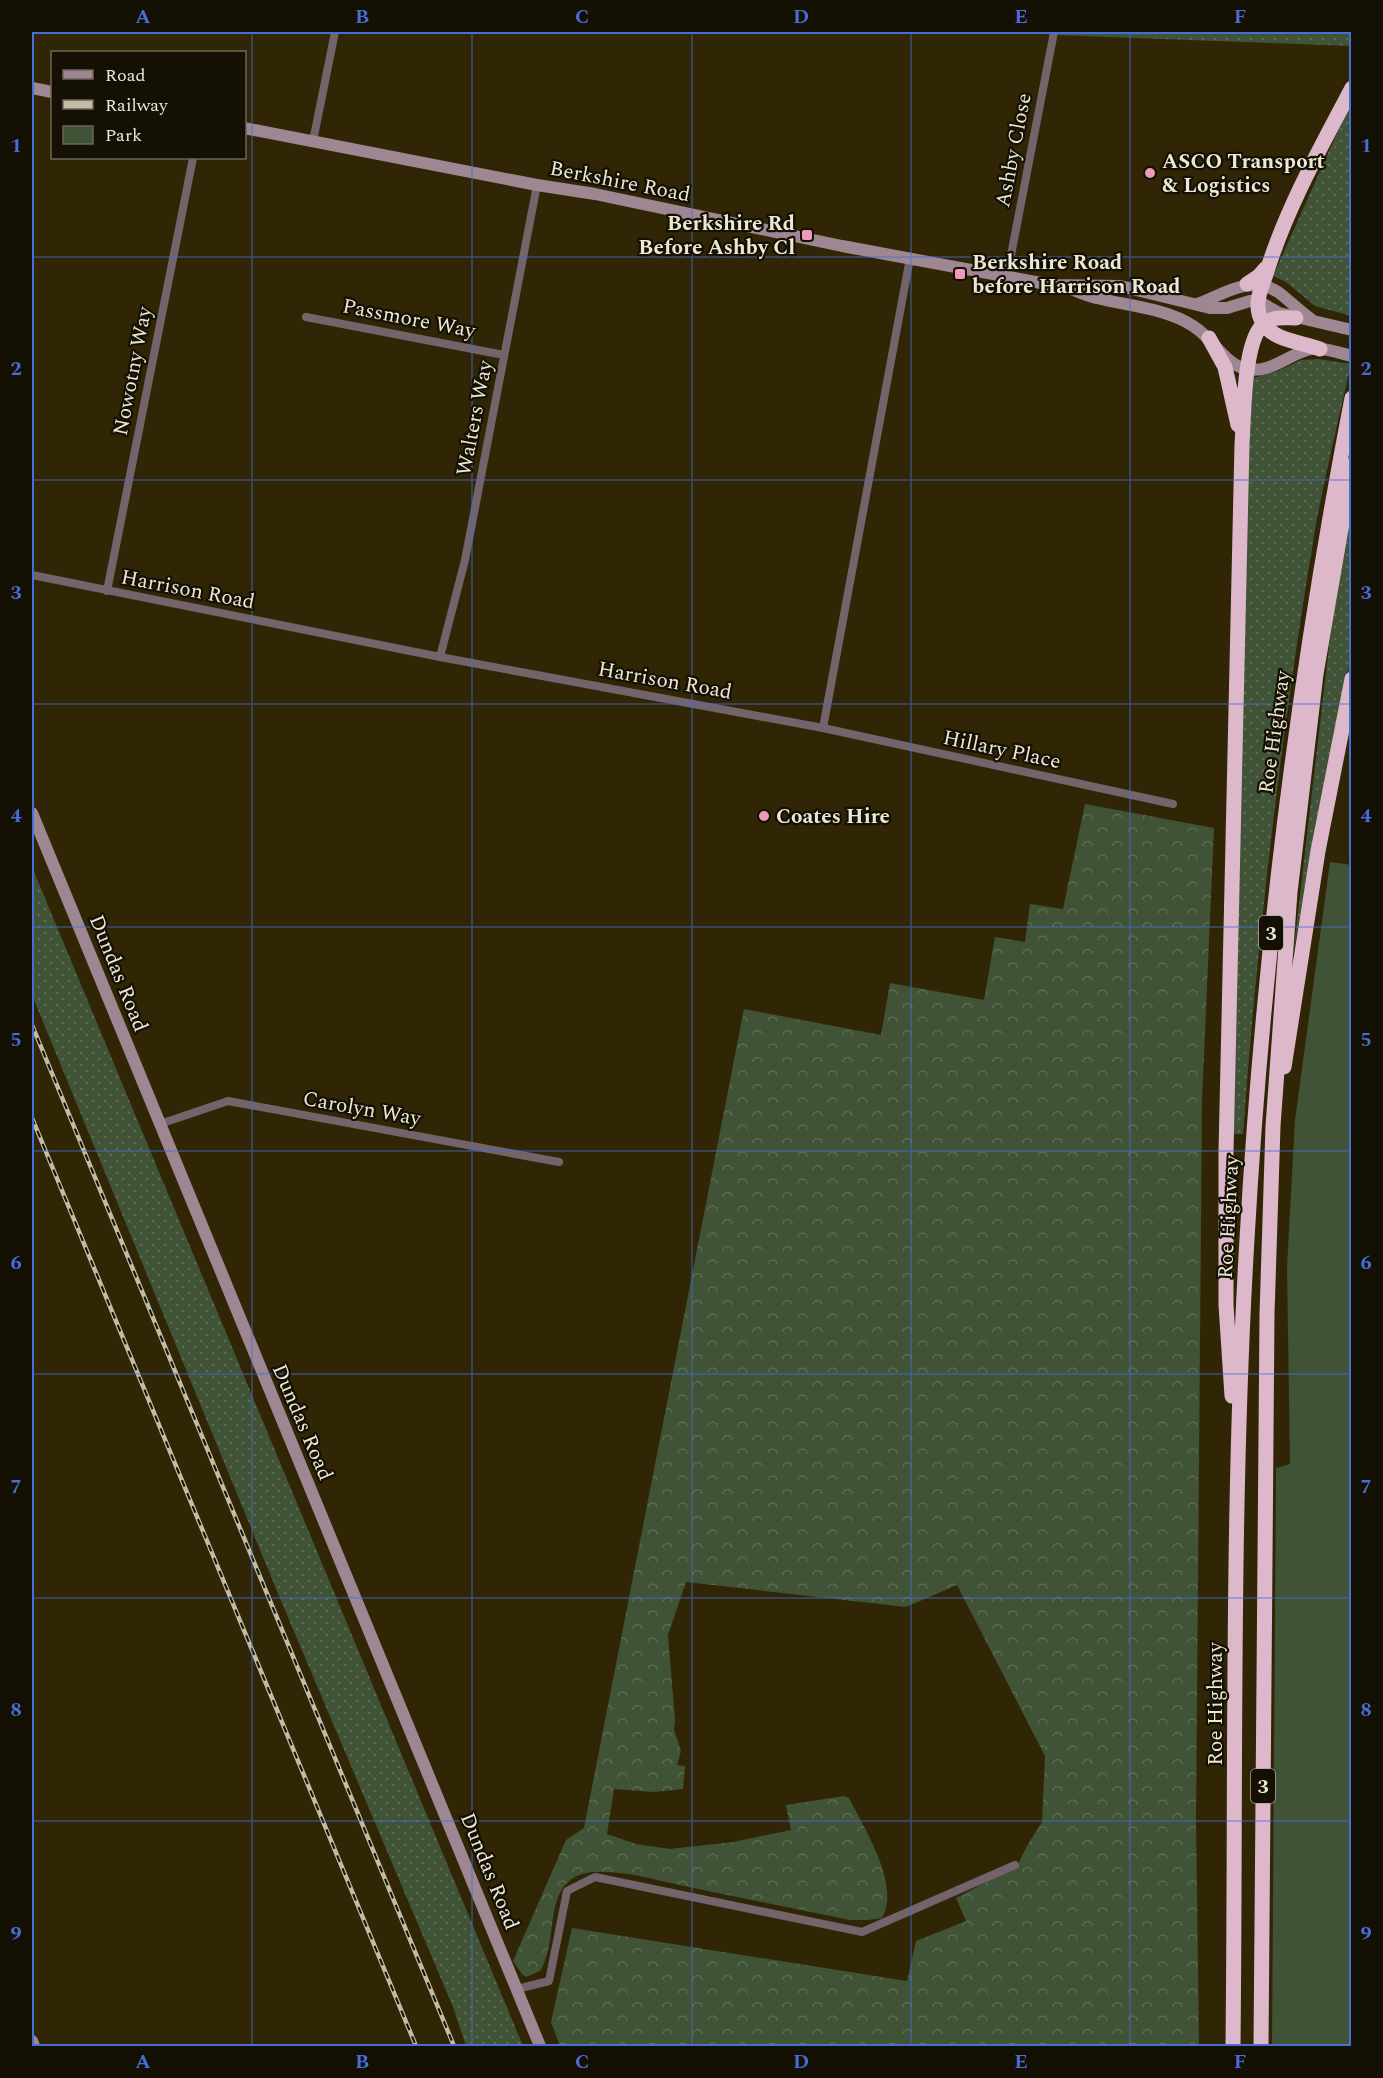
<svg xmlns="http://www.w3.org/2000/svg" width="1383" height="2078" font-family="Spectral,serif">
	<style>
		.grass { fill: url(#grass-dots) }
		.forest { fill: url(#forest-crowns) }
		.park { fill: #405336 }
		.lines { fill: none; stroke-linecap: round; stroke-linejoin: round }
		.minor { stroke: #73646c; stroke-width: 8 }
		.secondary { stroke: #9e8692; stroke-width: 12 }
		.motorway { stroke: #ddb8cb; stroke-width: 15 }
		.rail-casing { stroke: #c2bba5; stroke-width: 4.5 }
		.rail { stroke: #141004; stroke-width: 2; stroke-dasharray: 7; stroke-linecap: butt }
		.grid { fill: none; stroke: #476dd7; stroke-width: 1.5; stroke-opacity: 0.55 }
		.poi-dot { fill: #ef9ab8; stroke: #141004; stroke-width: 2 }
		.labels { text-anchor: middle; stroke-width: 4.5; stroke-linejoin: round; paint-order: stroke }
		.shield { fill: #141004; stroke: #aca696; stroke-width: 1.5 }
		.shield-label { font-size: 20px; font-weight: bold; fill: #ede7d5 }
		.street-label { font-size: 21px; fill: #ede7d5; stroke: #141004 }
		.poi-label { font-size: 21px; font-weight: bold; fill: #ede7d5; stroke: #141004; text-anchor: start }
		.neatline { fill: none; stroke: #476dd7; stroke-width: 2 }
		.grid-label { font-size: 20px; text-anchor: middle; font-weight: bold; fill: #476dd7 }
	</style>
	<defs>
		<pattern id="grass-dots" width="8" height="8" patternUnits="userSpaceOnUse" patternTransform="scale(1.5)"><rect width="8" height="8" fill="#405336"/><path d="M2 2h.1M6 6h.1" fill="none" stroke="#5c6c52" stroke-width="1.8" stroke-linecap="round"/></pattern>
		<pattern id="forest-crowns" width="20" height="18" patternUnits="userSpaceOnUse" patternTransform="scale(1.5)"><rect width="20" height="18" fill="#405336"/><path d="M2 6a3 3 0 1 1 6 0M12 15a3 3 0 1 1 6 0" fill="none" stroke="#5c6c52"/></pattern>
	</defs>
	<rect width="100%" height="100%" fill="#302605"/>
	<path class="grass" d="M1054 32H1351L1352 46 1053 35Z
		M1351 102V316L1315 306 1286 282 1273 276Z
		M1318 359 1351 364C1339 418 1326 471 1316 524 1282 726 1258 930 1243 1134H1230L1248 445 1253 378 1278 371 1301 360Z
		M1351 504V657L1324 784 1293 955 1330 638Z
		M32 867 523 2046H466L453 2007 279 1596 32 995Z"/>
	<path class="forest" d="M1085 804 1214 828 1202 1100 1196 1820 1199 2046H560L551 2022 572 1928 907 1981 916 1941 966 1921 956 1898 1017 1866 1028 1844 1042 1822 1045 1756 957 1585 906 1607 686 1582 668 1635 675 1720 674 1730 681 1751 677 1765 685 1766 683 1789 654 1792 614 1789 607 1834 636 1844 670 1849 733 1842 791 1830 786 1805 844 1796 849 1798C864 1828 901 1885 882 1918L867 1920H850C794 1909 739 1897 684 1886 655 1880 623 1870 594 1872 584 1872 572 1877 565 1885 547 1907 556 1946 540 1971L526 1977 522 1974 513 1961 566 1840 584 1828 744 1009 881 1035 890 983 984 1000 995 937 1025 942 1030 904 1063 909Z"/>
	<path class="park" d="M1330 862 1352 865V2046H1272L1276 1468 1290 1464 1287 1267 1295 1120Z"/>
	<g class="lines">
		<path class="minor" d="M313 141 335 32
			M1007 276 1054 32
			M306 317 504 355
			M32 575 440 657 823 728 910 258
			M107 591 193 158
			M440 657 465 560 537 185
			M823 728 1173 804
			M160 1124 228 1101 559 1162
			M517 1989 549 1981 567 1891 595 1877 862 1932 1015 1865"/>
		<path class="secondary" d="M32 88 52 92
			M244 128 537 185 595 194 842 246 1052 285 1120 286 1210 308H1227L1250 301H1258L1279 313 1352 330
			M1066 287C1076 291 1086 296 1097 298 1128 306 1165 308 1193 326 1212 337 1223 363 1246 369 1271 374 1288 354 1311 349 1324 347 1339 353 1352 356
			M1197 304C1223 295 1250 274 1278 292 1289 300 1299 311 1311 319
			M32 813 540 2046
			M32 2041 34 2046"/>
		<path class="motorway" d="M1247 284 1259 276 1266 268
			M1209 338 1225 367 1238 425
			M1320 349C1302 342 1274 341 1263 323 1260 318 1258 312 1258 306 1257 294 1264 282 1267 271 1287 207 1321 147 1352 88
			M1284 1067 1318 851 1352 679
			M1232 1396 1226 1305V1152L1242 444C1244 418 1243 337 1265 323 1274 316 1286 318 1296 318
			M1233 2046C1236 1778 1231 1508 1247 1239 1263 956 1298 676 1352 398
			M1261 2046 1267 1314 1273 1126 1290 892 1316 674 1352 465"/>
		<defs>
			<path id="rail" d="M32 1025 454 2046
				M32 1118 416 2046"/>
		</defs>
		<use href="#rail" class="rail-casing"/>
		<use href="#rail" class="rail"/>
	</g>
	<path class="grid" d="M252 32V2046M472 32V2046M692 32V2046M911 32V2046M1130 32V2046M32 257H1352M32 480H1352M32 704H1352M32 927H1352M32 1151H1352M32 1374H1352M32 1598H1352M32 1821H1352"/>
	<g class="poi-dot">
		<circle cx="1150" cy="173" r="6"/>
		<rect x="801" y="229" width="12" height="12" rx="3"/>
		<rect x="954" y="268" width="12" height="12" rx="3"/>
		<circle cx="764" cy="816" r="6"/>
	</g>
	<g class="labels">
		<g class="shield">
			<rect x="1259" y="916" width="24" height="34" rx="4.5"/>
			<rect x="1251" y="1769" width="24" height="34" rx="4.5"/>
		</g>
		<g class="shield-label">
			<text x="1271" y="940">3</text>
			<text x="1263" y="1793">3</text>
		</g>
		<g class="street-label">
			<text transform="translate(1013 150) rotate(-79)" y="7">Ashby Close</text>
			<text transform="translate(620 181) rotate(11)" y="7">Berkshire Road</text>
			<text transform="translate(409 318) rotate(11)" y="7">Passmore Way</text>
			<text transform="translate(132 371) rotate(-79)" y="7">Nowotny Way</text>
			<text transform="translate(474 418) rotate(-79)" y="7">Walters Way</text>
			<text transform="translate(188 589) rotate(11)" y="7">Harrison Road</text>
			<text transform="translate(665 680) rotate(10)" y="7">Harrison Road</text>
			<text transform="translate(1274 732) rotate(-82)" y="7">Roe Highway</text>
			<text transform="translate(1002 749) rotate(12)" y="7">Hillary Place</text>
			<text transform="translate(119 973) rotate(68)" y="7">Dundas Road</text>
			<text transform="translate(362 1108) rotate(10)" y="7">Carolyn Way</text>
			<text transform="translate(1228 1217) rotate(-87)" y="7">Roe Highway</text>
			<text transform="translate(303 1422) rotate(67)" y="7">Dundas Road</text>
			<text transform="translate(1215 1704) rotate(-90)" y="7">Roe Highway</text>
			<text transform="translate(490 1871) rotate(68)" y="7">Dundas Road</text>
		</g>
		<g class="poi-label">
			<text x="1162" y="168">ASCO Transport<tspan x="1162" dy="24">&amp; Logistics</tspan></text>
			<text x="795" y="230" text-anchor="end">Berkshire Rd<tspan x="795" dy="24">Before Ashby Cl</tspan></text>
			<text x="972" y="269">Berkshire Road<tspan x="972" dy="24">before Harrison Road</tspan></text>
			<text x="776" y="823">Coates Hire</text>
		</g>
	</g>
	<rect width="1383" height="2078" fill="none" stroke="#141004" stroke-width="66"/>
	<rect x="51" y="51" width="195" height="108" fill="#141004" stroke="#6b6658" stroke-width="1.5"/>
	<rect x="63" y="70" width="30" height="9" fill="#9e8692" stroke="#6b6658" stroke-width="1.5"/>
	<text x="105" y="81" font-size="18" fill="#ede7d5">Road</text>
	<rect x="63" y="100" width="30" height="9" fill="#c2bba5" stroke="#6b6658" stroke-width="1.5"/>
	<text x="105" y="111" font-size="18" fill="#ede7d5">Railway</text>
	<rect x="63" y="126" width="30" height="18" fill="#405336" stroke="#6b6658" stroke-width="1.5"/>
	<text x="105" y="141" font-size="18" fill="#ede7d5">Park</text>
	<rect x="33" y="33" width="1317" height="2012" class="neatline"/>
	<g class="grid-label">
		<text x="143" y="23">A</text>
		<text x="362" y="23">B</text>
		<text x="582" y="23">C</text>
		<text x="801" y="23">D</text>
		<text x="1021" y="23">E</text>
		<text x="1240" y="23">F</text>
		<text x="16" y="152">1</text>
		<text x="1366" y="152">1</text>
		<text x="16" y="375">2</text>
		<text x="1366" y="375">2</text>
		<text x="16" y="599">3</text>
		<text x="1366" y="599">3</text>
		<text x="16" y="822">4</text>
		<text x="1366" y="822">4</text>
		<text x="16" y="1046">5</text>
		<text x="1366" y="1046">5</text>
		<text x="16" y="1269">6</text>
		<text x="1366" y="1269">6</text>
		<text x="16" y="1493">7</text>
		<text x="1366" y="1493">7</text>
		<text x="16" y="1716">8</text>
		<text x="1366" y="1716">8</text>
		<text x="16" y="1940">9</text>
		<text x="1366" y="1940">9</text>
		<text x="143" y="2068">A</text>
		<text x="362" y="2068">B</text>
		<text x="582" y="2068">C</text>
		<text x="801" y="2068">D</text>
		<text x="1021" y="2068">E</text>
		<text x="1240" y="2068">F</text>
	</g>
</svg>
